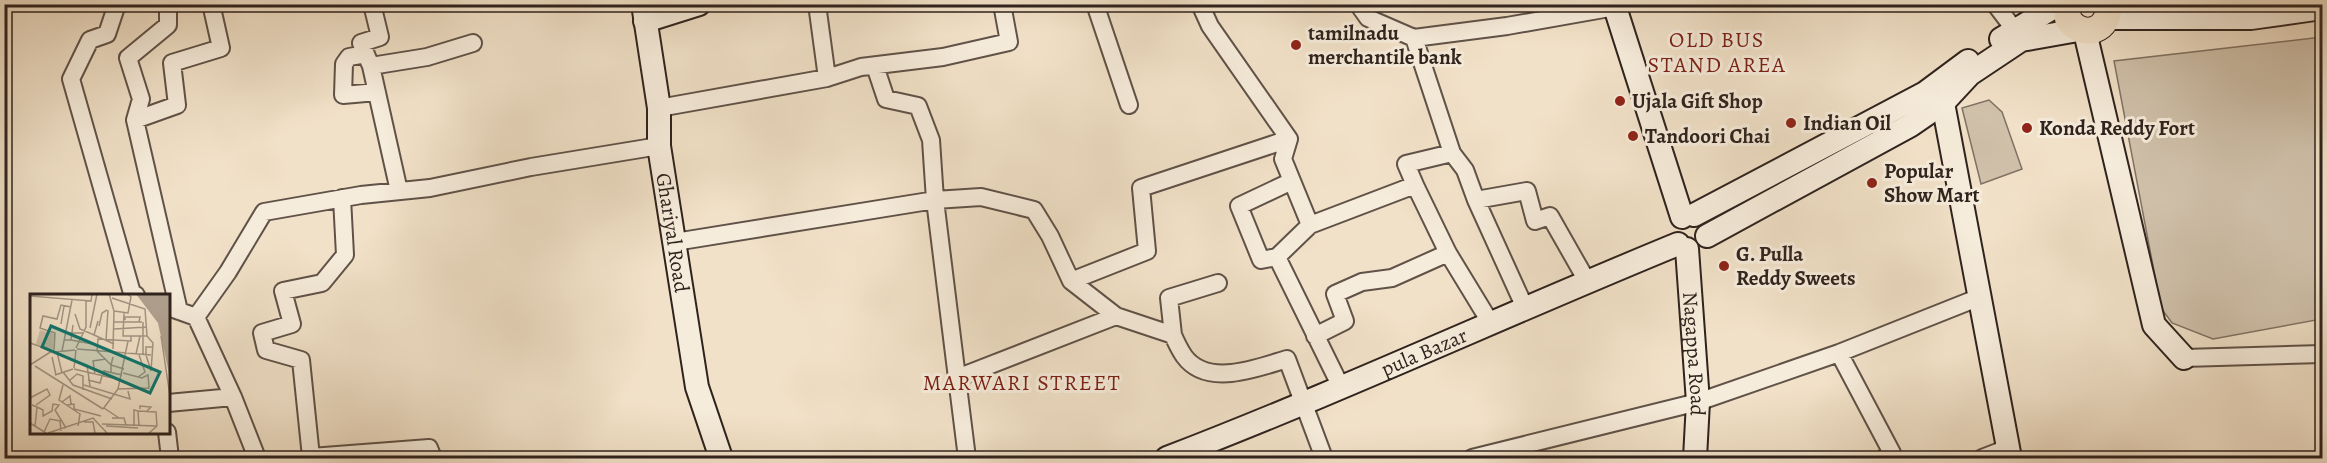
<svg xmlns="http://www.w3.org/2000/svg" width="2327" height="463" font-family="Alegreya,serif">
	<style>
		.green { fill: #d0c1ab; stroke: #807264; stroke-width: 1.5 }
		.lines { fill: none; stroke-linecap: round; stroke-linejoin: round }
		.street-casing { stroke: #605248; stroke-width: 20 }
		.secondary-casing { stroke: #2f231e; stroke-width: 26 }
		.primary-casing { stroke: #2f231e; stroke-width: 28 }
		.street { stroke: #f6ecdb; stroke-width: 16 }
		.secondary { stroke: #f6ecdb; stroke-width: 22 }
		.primary { stroke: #f1e1c8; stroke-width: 26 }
		.poi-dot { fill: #8f2418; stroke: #f6ecdb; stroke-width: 2 }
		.labels { text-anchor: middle; stroke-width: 6; stroke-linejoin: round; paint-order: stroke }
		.poi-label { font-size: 21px; font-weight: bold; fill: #2f231e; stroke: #f6ecdb; text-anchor: start }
		.street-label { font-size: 21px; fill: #2f231e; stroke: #f6ecdb }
		.neighbourhood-label { font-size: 22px; letter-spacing: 1.5px; fill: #7a1f14; stroke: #f6ecdb }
		.inset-road { fill: none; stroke: #a39584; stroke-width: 1.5 }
		.view { fill: #0f766e; fill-opacity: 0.15; stroke: #0f766e; stroke-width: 3 }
		.inset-edge { fill: none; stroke: #2f231e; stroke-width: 3 }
	</style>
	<rect width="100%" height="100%" fill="#f1e1c8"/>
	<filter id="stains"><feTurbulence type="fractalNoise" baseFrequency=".00333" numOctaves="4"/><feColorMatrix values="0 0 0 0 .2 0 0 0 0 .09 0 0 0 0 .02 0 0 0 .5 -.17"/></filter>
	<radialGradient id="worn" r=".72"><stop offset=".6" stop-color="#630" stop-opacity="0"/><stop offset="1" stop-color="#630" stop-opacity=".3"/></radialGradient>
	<path class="green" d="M2322 37V319L2213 339 2172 323 2161 308 2114 61Z
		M1989 100 2002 112 2022 169 1981 184 1962 108Z"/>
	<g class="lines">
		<defs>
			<path id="street" d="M117 4 107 34 90 40 71 79 132 293 136 295
				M168 4V25L128 58 141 99 135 120 179 311
				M372 4 380 37 361 43 371 66 427 57 473 43
				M817 4 827 78
				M1095 4 1129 105
				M1358 4 1368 18 1414 38 1507 26 1615 7
				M1995 4 2014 29
				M1414 38 1452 153
				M366 54 349 57 344 64 343 95 377 92
				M371 66 399 191
				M875 66 886 99 918 106 931 140 935 200 981 197 1034 210 1050 236 1071 281 1116 316 1173 335C1176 342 1180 350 1184 356 1207 388 1257 368 1287 359L1324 458
				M659 108 827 78 861 67 943 57 1009 42 1002 4
				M135 120 177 105 172 63 221 48 212 8 216 4
				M1289 139 1283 159 1310 225 1277 257 1341 387
				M1415 185 1406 164 1452 153 1465 170 1476 200 1527 191 1535 221 1550 216 1587 281
				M342 198 345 255 322 283 283 291 292 324 262 333 266 350 301 360 311 457 429 448 433 458
				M1476 200 1526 310
				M1310 225 1415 185 1448 253 1490 322
				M675 242 935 200 957 378
				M1277 257 1261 260 1239 206 1292 181
				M1071 281 1147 251 1141 188 1289 139 1210 26 1200 4
				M168 307 196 317 228 272 264 212 361 195 430 188 531 167 659 146
				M196 317 233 397
				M1173 335 1169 298 1218 283
				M1315 336 1345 321 1335 294 1362 282 1392 278 1448 253
				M2184 358 2322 354
				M168 403 233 397 257 458
				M167 432 170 458
				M967 458 957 378 1116 316
				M1472 458 1698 402 1839 353
				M1884 458 1892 453 1839 353 1980 297
				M1982 458 2008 448"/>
			<g id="secondary">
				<path id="s1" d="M643 4 659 108V146L697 387 721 458"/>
				<path d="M1614 4 1682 217"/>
				<path d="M2107 18H2251L2322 8"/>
				<path d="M645 21 699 4"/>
				<path d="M2085 32 2154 325 2184 358"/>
				<path d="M2001 39 2059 4"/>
				<path d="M1938 92 1943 103 2010 458"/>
				<path d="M1694 215 1925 93 1968 61"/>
				<path d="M1707 236 1911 125 1943 103 1970 74 2021 40 2078 30"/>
				<path id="s2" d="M1687 249 1698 402 1695 458"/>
				<path id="s3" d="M1167 458C1339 392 1507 314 1678 244"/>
			</g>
			<path id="primary" d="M2067 4 2068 19C2083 40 2111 31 2108 4"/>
		</defs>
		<use href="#street" class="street-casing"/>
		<use href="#secondary" class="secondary-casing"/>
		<use href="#primary" class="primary-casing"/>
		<use href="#street" class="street"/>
		<use href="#secondary" class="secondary"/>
		<use href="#primary" class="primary"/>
	</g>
	<g class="poi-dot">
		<circle cx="1296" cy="45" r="6"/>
		<circle cx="1620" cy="101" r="6"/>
		<circle cx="1791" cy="123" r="6"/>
		<circle cx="2027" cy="128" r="6"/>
		<circle cx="1633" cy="136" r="6"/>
		<circle cx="1872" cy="183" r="6"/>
		<circle cx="1724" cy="266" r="6"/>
	</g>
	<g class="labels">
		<g class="poi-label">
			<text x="1308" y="40">tamilnadu<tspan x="1308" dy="24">merchantile bank</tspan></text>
			<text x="1632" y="108">Ujala Gift Shop</text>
			<text x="1803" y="130">Indian Oil</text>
			<text x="2039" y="135">Konda Reddy Fort</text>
			<text x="1645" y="143">Tandoori Chai</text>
			<text x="1884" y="178">Popular<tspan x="1884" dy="24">Show Mart</tspan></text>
			<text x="1736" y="261">G. Pulla<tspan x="1736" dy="24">Reddy Sweets</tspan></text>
		</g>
		<g class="street-label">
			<text dy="7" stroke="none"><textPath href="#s1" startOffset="231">Ghariyal Road</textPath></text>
			<text dy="7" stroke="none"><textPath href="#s3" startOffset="278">pula Bazar</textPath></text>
			<text dy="7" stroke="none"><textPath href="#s2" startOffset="105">Nagappa Road</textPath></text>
		</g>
		<g class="neighbourhood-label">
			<text x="1717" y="47">OLD BUS<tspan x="1717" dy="25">STAND AREA</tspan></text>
			<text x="1022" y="390">MARWARI STREET</text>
		</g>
	</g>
	<g transform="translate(30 294)">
		<rect width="140" height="140" fill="#f1e1c8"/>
		<path d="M10 36 24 40 23 55 6 50Z" fill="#d0c1ab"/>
		<path d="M106 0H139V79L128 29Z" fill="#afa08e"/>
		<path class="inset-road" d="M79 0 84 17 83 55M0 2 61 7 62 0M82 4 115 15 117 42 123 49 121 77 116 61V53H123M84 17 98 19 101 3 98 0M94 19 93 42H117M45 20 50 35 64 41 68 27M95 26V23H110L109 28M84 28H112M31 30 34 12M69 32 72 19 77 16M60 34 67 0M84 35 117 33M35 39H53M64 41 84 50M131 42 140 102M34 46H41L43 31M41 46 68 51M76 46 78 16M0 49 21 56M46 54 56 33V7M47 55 121 61M24 56 25 39 10 34 13 22 27 25 31 11 41 13M32 57 42 6M24 58 45 56M27 58 32 79M106 60 110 42M113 61V28M22 63 26 81M83 63 81 71 94 75M45 67 57 71 60 92M0 71 22 57M5 72 73 115M44 74 46 56M44 75 91 86M33 78 43 91 82 105M81 79V71L67 57 68 45 101 47V42M65 80 63 67 76 65M25 81 43 75M73 82 74 77 92 81M108 83 115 78 109 61M58 86 70 89 72 82M39 87 47 80 53 82V96M33 91 29 106 50 120 48 132M54 91 100 105 98 97M88 95 119 94 118 81 112 84 93 79M0 104 17 95 20 101 6 111M32 108 40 102 41 110M2 111 7 113 5 132M37 111 44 110V115L71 122M7 113 13 116V122L22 117 23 110 29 111 25 116 36 134M74 114 89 124M73 115 88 95 98 47M110 115V112L121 113 117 117M108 117 126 118 127 132 119 139M82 124H94L96 131M54 128H63L65 139M0 129 16 139M72 130 126 132M104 131V116L108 117 109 132M76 132 108 134M14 138 20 125 30 127 31 137M18 139 63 124 77 139"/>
		<path class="view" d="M21 32 130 78 120 99 12 53Z"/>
		<rect width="140" height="140" class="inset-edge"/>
	</g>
	<rect width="2327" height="463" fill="none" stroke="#f1e1c8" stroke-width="24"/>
	<rect x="6" y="6" width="2315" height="451" fill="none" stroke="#2f231e" stroke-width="3"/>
	<rect x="12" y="12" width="2303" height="439" fill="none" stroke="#2f231e" stroke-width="1.5"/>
	<rect width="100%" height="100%" filter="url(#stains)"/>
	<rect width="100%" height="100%" fill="url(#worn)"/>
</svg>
